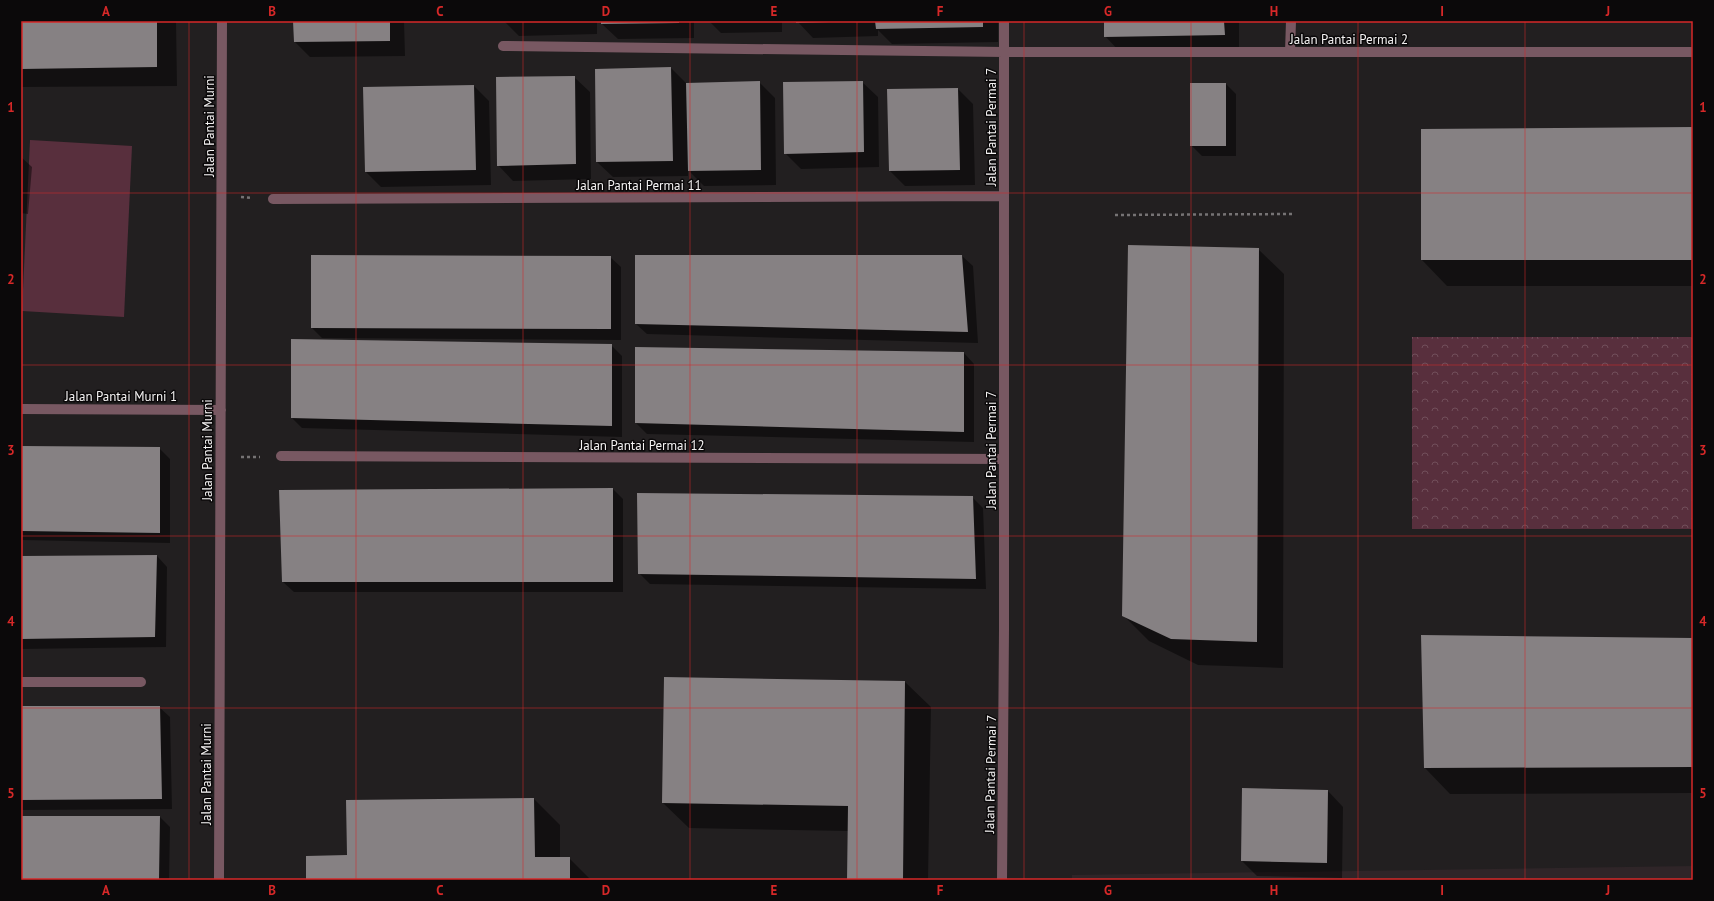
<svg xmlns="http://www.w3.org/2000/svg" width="1714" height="901" font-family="'PT Sans',sans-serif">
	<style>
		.built { fill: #2f2528 }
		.park { fill: url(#park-crowns) }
		.garden { fill: #582f3d }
		.shadow { fill: #0007 }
		.building { fill: #868183 }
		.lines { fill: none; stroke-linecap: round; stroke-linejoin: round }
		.path { stroke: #767374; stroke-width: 2.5; stroke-dasharray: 3 3; stroke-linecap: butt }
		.minor { stroke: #785862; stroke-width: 10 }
		.grid { fill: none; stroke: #d62828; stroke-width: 1; stroke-opacity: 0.55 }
		.labels { text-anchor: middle; stroke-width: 3; stroke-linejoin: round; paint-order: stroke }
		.street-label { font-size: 13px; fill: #f6f4f4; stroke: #0b090a }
		.neatline { fill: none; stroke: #d62828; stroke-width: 1.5 }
		.grid-label { font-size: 13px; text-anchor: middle; font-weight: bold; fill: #d62828 }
	</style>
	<defs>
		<pattern id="park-crowns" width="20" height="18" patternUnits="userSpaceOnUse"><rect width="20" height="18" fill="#582f3d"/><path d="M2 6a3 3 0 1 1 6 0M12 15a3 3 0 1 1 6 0" fill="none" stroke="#714e5a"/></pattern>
	</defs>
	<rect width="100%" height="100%" fill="#221f20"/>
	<path class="built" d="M1693 866V880H1072V875Z"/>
	<path class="park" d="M1412 337H1693V529H1412Z"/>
	<path class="garden" d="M30 140 132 146 124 317 22 311Z"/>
	<path class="shadow" d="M21 21H176L177 86 21 87Z
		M294 21H404L405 56 310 57 295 42Z
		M504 21H597V34L519 36Z
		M602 21H694V38L618 39 602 24Z
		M709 21H782V32L721 33Z
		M797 21H998V42L892 44 878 30V36L813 38Z
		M1105 21H1239V50L1120 52 1105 36Z
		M671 68 687 84 759 82 775 98 776 185 704 186 688 170V176L613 177 597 162Z
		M574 77 590 92 591 179 513 181 498 165Z
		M862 82 878 97 879 167 801 169 785 153Z
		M1226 84 1236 94V156H1202L1191 145Z
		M474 86 489 101 491 185 381 187 366 172 364 88Z
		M958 89 973 104 975 185 905 186 890 171 888 90Z
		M1693 128V286H1447L1422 260Z
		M21 157 32 167 28 214 21 213Z
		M1258 249 1284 274 1283 668 1198 665 1149 641 1123 615Z
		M312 256 610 257 621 267V340L322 338 312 328Z
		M636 256H962L973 266 978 343 647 334 636 324Z
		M611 345 622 356V437L302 428 292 418Z
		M636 348 964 353 974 364V442L647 434 636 423Z
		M21 447 159 448 170 459V543L21 540Z
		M613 489 623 499V592H294L283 582Z
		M972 497 983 508 986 589 650 584 639 573Z
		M157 556 167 567 166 647 21 649V557Z
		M1422 636 1693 639V793L1450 794 1425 768Z
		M905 682 931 707 928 880H848V831L689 828 663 803Z
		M21 707H159L170 717 172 809 21 810Z
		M1243 789 1328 791 1343 807 1342 878 1257 876 1242 861Z
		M534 799 560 825V858H569L591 880H307L349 856 347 801Z
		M21 817H160L170 827 169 880H21Z"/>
	<path class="building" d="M21 21H157V67L21 69Z
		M293 21H390V41L294 42Z
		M601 21H679V23L601 24Z
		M796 21H829V22L796 23Z
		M875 21H983V27L876 29Z
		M1104 21H1224L1225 35 1104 37Z
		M671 67 673 161 596 162 595 69Z
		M575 76 576 164 497 166 496 77Z
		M760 81 761 170 688 171 686 83Z
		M863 81 864 152 784 154 783 82Z
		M1190 83H1226V146H1190Z
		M474 85 476 170 365 172 363 87Z
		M958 88 960 170 889 171 887 89Z
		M1693 127V260H1421V129Z
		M1128 245 1259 248 1257 642 1171 639 1122 616Z
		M311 255 611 256V329L311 328Z
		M635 255H962L968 332 635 324Z
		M291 339 612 344V426L291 418Z
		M635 347 964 352V432L635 423Z
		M21 446 160 447V533L21 531Z
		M613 488V582H282L279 490Z
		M637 493 973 496 976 579 638 574Z
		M157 555 155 637 21 639V556Z
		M1421 635 1693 638V767L1424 768Z
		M664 677 905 681 903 880H847L848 806 662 803Z
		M21 706H160L162 799 21 800Z
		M1242 788 1328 790 1327 863 1241 861Z
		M534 798 535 857H570V880H306V856L347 855 346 800Z
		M21 816H160L159 880H21Z"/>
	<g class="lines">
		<path class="path" d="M241 197 252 198
			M1115 215 1292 214
			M241 457H260"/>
		<path class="minor" d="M503 46 1004 52H1693
			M1290 52 1291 21
			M273 199 1004 196
			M21 409 221 410
			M281 456 1004 459
			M21 682H141
			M219 880 222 21
			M1002 880 1004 630V21"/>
	</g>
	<path class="grid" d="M189 21V880M356 21V880M523 21V880M690 21V880M857 21V880M1024 21V880M1191 21V880M1358 21V880M1525 21V880M21 193H1693M21 365H1693M21 536H1693M21 708H1693"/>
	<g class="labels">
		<g class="street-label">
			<text x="1349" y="44">Jalan Pantai Permai 2</text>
			<text transform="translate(209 126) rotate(-90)" y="5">Jalan Pantai Murni</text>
			<text transform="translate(991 127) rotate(-90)" y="5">Jalan Pantai Permai 7</text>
			<text x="639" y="190">Jalan Pantai Permai 11</text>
			<text x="121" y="401">Jalan Pantai Murni 1</text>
			<text x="642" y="450">Jalan Pantai Permai 12</text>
			<text transform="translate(207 450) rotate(-90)" y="5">Jalan Pantai Murni</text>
			<text transform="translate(991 450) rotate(-90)" y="5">Jalan Pantai Permai 7</text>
			<text transform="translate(206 774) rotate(-90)" y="5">Jalan Pantai Murni</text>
			<text transform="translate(990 774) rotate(-89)" y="5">Jalan Pantai Permai 7</text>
		</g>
	</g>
	<rect width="1714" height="901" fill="none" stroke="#0b090a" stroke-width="44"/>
	<rect x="22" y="22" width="1670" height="857" class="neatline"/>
	<g class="grid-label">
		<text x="106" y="16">A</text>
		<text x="272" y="16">B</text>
		<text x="440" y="16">C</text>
		<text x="606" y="16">D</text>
		<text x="774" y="16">E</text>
		<text x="940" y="16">F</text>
		<text x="1108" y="16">G</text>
		<text x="1274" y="16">H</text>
		<text x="1442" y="16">I</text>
		<text x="1608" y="16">J</text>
		<text x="11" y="112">1</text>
		<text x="1703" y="112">1</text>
		<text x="11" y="284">2</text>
		<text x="1703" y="284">2</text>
		<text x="11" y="455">3</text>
		<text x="1703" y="455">3</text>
		<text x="11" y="626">4</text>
		<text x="1703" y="626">4</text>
		<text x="11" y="798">5</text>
		<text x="1703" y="798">5</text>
		<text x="106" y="895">A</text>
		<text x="272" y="895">B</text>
		<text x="440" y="895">C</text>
		<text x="606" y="895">D</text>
		<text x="774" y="895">E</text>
		<text x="940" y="895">F</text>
		<text x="1108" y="895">G</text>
		<text x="1274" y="895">H</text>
		<text x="1442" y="895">I</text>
		<text x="1608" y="895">J</text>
	</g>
</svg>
